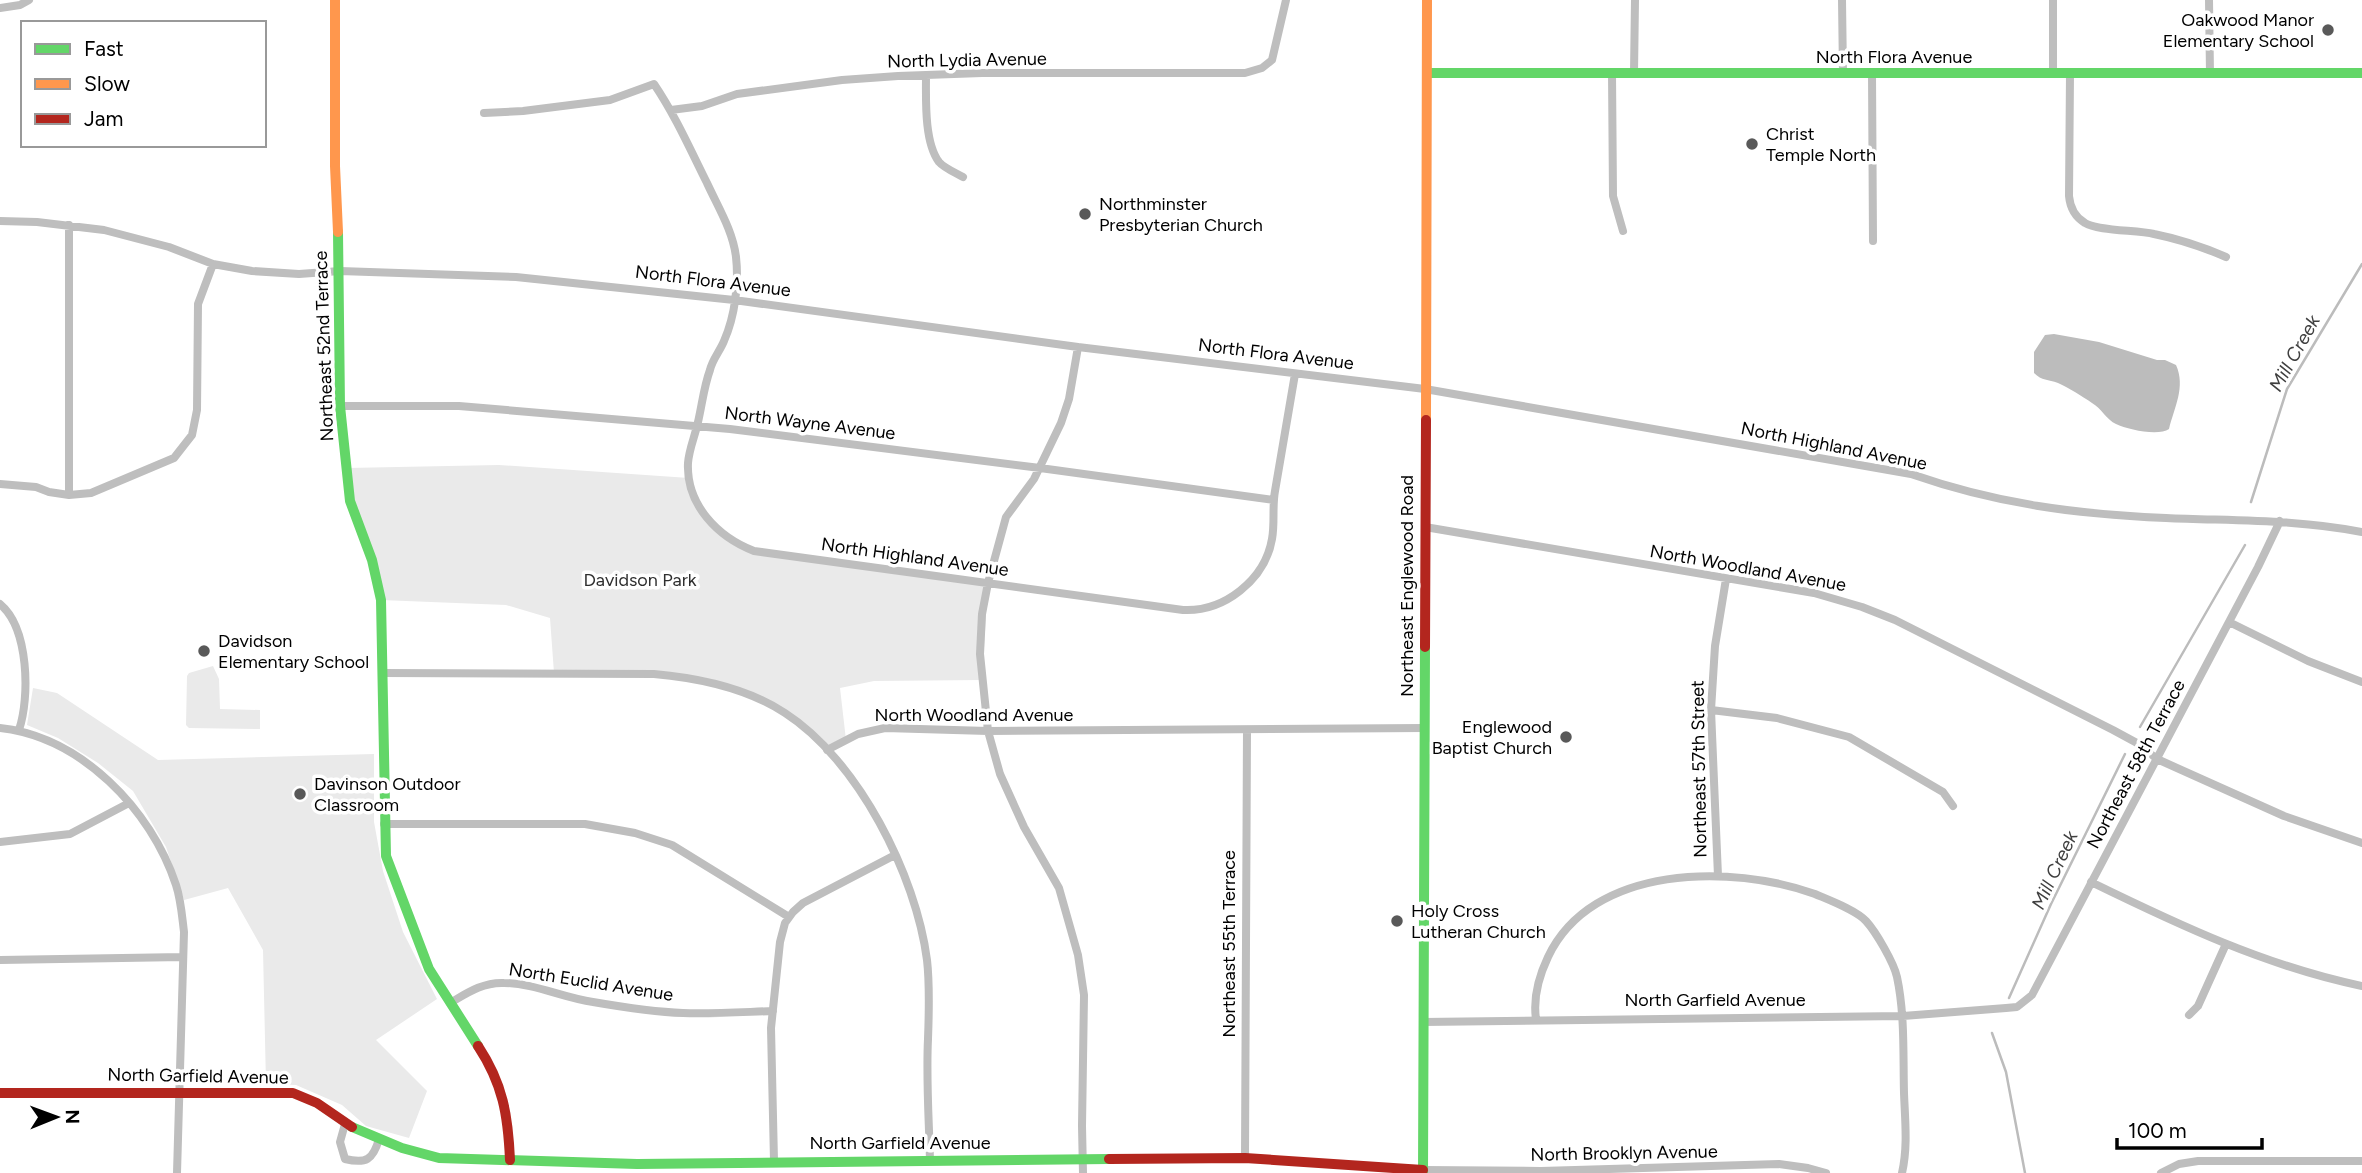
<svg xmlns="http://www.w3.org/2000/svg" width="2362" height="1173" font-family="Figtree,sans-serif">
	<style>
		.green { fill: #eaeaea }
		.water { fill: #bcbcbc }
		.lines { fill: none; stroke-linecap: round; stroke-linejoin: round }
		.stream { stroke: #bcbcbc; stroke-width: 2.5 }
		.street { stroke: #bebebe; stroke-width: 8 }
		.fast { stroke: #63d668; stroke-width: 10 }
		.slow { stroke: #ff974d; stroke-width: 10 }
		.jam { stroke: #b3261e; stroke-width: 10 }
		.poi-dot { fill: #595959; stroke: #fff; stroke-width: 2.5 }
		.labels { text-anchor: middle; stroke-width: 7; stroke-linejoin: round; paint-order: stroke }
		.poi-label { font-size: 18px; fill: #000; stroke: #fff; text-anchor: start }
		.street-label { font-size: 18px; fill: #000; stroke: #fff }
		.park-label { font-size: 18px; fill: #2f2f2f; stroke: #fff }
		.water-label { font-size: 19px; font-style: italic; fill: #404040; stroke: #fff }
	</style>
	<rect width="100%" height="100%" fill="#fff"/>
	<path class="green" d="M499 465 689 478 697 503 731 541 780 555 988 583 982 680 874 681 840 688 846 740 827 750 804 728 759 699 678 676 554 673 550 618 506 605 381 600 357 525 347 468Z
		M213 666 219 679 220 709 260 710V729L189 728 186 725 187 676 189 673Z
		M33 688 57 693 158 760 374 754V822L383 871 403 932 437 999 376 1040 427 1091 409 1138 366 1126 342 1105 296 1085 266 1084 263 950 228 888 184 900 166 847 133 791 98 763 58 738 27 725Z"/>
	<path class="water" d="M2054 334 2099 342 2157 360H2165L2176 365C2186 387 2174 408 2169 429 2159 436 2128 430 2116 424 2107 420 2101 408 2092 403 2082 396 2069 388 2058 383 2048 379 2042 381 2034 373V352L2045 335Z"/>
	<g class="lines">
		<path class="stream" d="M2251 502 2287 389 2362 264
			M2140 727 2245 545
			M2009 998 2051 904 2125 754
			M1992 1033 2006 1072 2025 1173"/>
		<path class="street" d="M1842 0 1843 74
			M2209 0 2210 74
			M0 8 20 5 29 0
			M1612 73 1613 196 1623 231
			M1634 73 1635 0
			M1872 74 1873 241
			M2053 74V0
			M2070 74 2069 196C2070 207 2075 217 2085 223 2097 231 2137 230 2154 234 2179 239 2203 247 2226 257
			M926 75C926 99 924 142 939 162 944 168 956 173 963 177
			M671 110 702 106 737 94 842 80 898 76 982 73H1245L1262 68 1272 60 1286 0
			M484 113 523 111 610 100 654 84C675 115 690 149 707 183 718 207 733 231 736 257 739 284 735 316 724 341 720 351 712 360 710 370 704 386 702 405 698 422 695 436 689 449 688 463 686 505 718 537 754 551L1183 610C1224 612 1265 580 1272 539 1275 523 1272 507 1275 491 1282 452 1288 413 1295 374
			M0 221 37 222 104 230 169 247 213 264 252 271 299 274 340 271 516 277 734 300 1078 347 1425 389 1911 474C1997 504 2075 514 2166 518 2232 521 2297 519 2362 532
			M1078 347 1069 399 1061 423 1034 479 1006 517 988 583 982 614 980 654 988 731 1000 774 1024 827 1059 888 1078 955 1084 995 1082 1126 1083 1173
			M340 406H459L730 429 1040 468 1274 500
			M0 484 36 487 49 492 69 495 91 493 174 458 192 435 197 410 198 304 213 264
			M69 495V225
			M1425 527 1814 593 1862 607 1895 620 2113 730 2137 743 2157 759 2284 816 2362 843
			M0 604C29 628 30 697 19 730
			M2229 622 2308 661 2362 682
			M382 673 654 674C699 678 747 688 785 713 858 760 916 875 927 960 930 986 929 1012 928 1039 926 1079 929 1120 930 1161
			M1711 710 1777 718 1849 737 1943 792 1953 806
			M0 728C81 737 151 809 176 885 181 900 182 916 184 932L177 1173
			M827 750 858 734 885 728 988 731 1424 728
			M384 824H585L635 833 672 845 789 917
			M0 842 70 834 129 803
			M1718 876 1711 710 1715 646 1726 579
			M2091 882C2179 925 2266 966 2362 986
			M0 960 183 957
			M450 1003C467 993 483 982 504 983 534 983 563 998 593 1002 622 1007 653 1012 683 1013 713 1014 743 1012 773 1011
			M2189 1015 2198 1006 2226 944
			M1536 1019C1533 998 1539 976 1548 957 1592 864 1732 864 1815 894 1829 900 1856 910 1866 921 1876 932 1894 963 1897 977 1905 1015 1903 1055 1904 1093 1905 1120 1908 1147 1902 1173
			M1423 1022 1903 1016 2006 1008 2017 1007 2032 995 2258 567 2280 521
			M345 1124 340 1142 345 1159C366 1164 373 1160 379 1139
			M1245 1158 1247 730
			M774 1161 771 1028 780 942 785 923 793 912 803 903 895 855
			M1423 1170 1541 1171 1779 1164 1808 1168 1826 1173
			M2161 1173 2179 1164 2198 1161H2362"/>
		<path class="fast" d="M1427 73H2362
			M338 232 340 406 350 501 372 560 381 600 386 856 429 969 478 1046
			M352 1127 402 1148 439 1158 637 1164 1109 1159
			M1423 1173 1425 647"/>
		<path class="slow" d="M335 0V166L338 232
			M1426 420 1427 0"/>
		<path class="jam" d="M1425 647 1426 420
			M478 1046C503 1084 508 1115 510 1160
			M0 1093H293L317 1103 352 1127
			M1109 1159 1245 1158 1423 1170"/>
	</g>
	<g class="poi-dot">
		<circle cx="2328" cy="30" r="7"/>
		<circle cx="1752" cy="144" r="7"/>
		<circle cx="1085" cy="214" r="7"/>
		<circle cx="204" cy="651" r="7"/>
		<circle cx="1566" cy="737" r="7"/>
		<circle cx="300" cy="794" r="7"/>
		<circle cx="1397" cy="921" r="7"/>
	</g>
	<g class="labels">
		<g class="poi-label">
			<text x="2314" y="26" text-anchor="end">Oakwood Manor<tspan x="2314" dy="21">Elementary School</tspan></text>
			<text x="1766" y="140">Christ<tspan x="1766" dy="21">Temple North</tspan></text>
			<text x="1099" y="210">Northminster<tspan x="1099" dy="21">Presbyterian Church</tspan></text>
			<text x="218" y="647">Davidson<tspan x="218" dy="21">Elementary School</tspan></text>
			<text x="1552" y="733" text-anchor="end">Englewood<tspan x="1552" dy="21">Baptist Church</tspan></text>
			<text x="314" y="790">Davinson Outdoor<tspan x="314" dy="21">Classroom</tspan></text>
			<text x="1411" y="917">Holy Cross<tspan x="1411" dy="21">Lutheran Church</tspan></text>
		</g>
		<g class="street-label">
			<text x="1894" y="63">North Flora Avenue</text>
			<text transform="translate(967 60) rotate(-1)" y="6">North Lydia Avenue</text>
			<text transform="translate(713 281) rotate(7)" y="6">North Flora Avenue</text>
			<text transform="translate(324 346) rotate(-92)" y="6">Northeast 52nd Terrace</text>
			<text transform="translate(1276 354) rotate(7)" y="6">North Flora Avenue</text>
			<text transform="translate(810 423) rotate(7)" y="6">North Wayne Avenue</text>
			<text transform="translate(1834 446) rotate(11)" y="6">North Highland Avenue</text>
			<text transform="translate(915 557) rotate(8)" y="6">North Highland Avenue</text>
			<text transform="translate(1748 568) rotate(10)" y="6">North Woodland Avenue</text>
			<text transform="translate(1407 586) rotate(-90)" y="6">Northeast Englewood Road</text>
			<text x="974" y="721">North Woodland Avenue</text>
			<text transform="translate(2136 764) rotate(-62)" y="6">Northeast 58th Terrace</text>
			<text transform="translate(1699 769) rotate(-91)" y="6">Northeast 57th Street</text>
			<text transform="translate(1229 944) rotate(-90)" y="6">Northeast 55th Terrace</text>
			<text transform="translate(591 982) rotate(9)" y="6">North Euclid Avenue</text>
			<text x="1715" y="1006">North Garfield Avenue</text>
			<text transform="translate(198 1076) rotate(1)" y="6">North Garfield Avenue</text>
			<text x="900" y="1149">North Garfield Avenue</text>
			<text transform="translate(1624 1153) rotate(-1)" y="6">North Brooklyn Avenue</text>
		</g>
		<g class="park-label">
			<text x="640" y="586">Davidson Park</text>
		</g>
		<g class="water-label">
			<text transform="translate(2294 353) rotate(-61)" y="7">Mill Creek</text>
			<text transform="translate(2054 870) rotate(-65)" y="7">Mill Creek</text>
		</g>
	</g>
	<rect x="21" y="21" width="245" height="126" fill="#ffffff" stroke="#999999" stroke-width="2"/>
	<rect x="35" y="44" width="35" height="10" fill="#63d668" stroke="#999999" stroke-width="2"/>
	<text x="84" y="56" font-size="21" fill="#000000">Fast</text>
	<rect x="35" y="79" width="35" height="10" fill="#ff974d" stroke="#999999" stroke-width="2"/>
	<text x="84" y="91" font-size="21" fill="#000000">Slow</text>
	<rect x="35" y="114" width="35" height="10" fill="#b3261e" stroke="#999999" stroke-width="2"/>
	<text x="84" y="126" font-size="21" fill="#000000">Jam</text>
	<g transform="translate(56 1117) rotate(89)" stroke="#ffffff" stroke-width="5" paint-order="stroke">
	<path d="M0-5L12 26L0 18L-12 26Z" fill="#000000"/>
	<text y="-10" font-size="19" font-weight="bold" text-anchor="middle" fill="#000000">N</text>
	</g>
	<path d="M2117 1138v10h145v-10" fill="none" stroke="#000000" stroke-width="3.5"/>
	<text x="2128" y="1138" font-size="21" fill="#000000" stroke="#ffffff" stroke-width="5" paint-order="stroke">100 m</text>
</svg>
